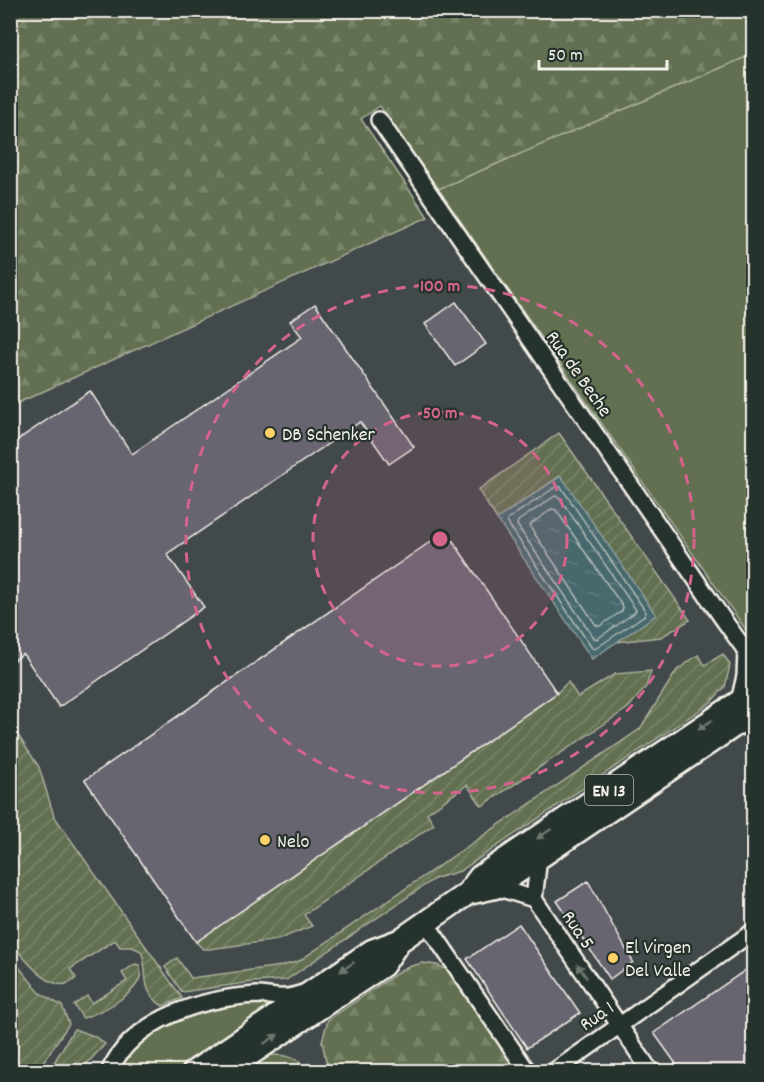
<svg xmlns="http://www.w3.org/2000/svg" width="764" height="1082" font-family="Dekko,sans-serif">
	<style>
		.built { fill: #43494b }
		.grass { fill: #627051; stroke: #abb09c; stroke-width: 1.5 }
		.forest { fill: url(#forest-firs); stroke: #abb09c; stroke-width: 1.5 }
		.garden { fill: url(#garden-furrows); stroke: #abb09c; stroke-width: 1.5 }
		.water { fill: url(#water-ripples); stroke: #8c9e9e; stroke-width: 1.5 }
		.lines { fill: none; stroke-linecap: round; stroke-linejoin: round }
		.shore { stroke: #aebab6; stroke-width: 1.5 }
		.building { fill: #676571; stroke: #f4f1e8; stroke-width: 1.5 }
		.street-casing { stroke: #f4f1e8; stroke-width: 20 }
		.primary-casing { stroke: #f4f1e8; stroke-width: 27 }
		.street { stroke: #26332d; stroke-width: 15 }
		.primary { stroke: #26332d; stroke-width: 22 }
		.oneway { fill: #6e766e }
		.ring { fill: none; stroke: #d4648c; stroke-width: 3; stroke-dasharray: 10 8 }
		.poi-dot { fill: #ffd166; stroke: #26332d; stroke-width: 2 }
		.labels { text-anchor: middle; stroke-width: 4.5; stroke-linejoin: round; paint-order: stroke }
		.shield { fill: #26332d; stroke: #b6b8b0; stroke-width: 1.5 }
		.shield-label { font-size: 18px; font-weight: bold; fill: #f4f1e8 }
		.street-label { font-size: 20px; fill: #f4f1e8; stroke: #26332d }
		.poi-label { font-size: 20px; fill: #f4f1e8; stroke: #26332d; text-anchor: start }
		.centre { fill: #d4648c; stroke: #26332d; stroke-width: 3 }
		.ring-label { font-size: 18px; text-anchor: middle; font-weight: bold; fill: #d4648c; stroke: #26332d; stroke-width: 4.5; stroke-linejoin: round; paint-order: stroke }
	</style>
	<defs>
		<pattern id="forest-firs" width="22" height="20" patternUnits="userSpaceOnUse" patternTransform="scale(1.5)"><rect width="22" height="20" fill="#627051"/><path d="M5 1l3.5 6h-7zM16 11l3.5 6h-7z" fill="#79856a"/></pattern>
		<pattern id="garden-furrows" width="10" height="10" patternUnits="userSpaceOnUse" patternTransform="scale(1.5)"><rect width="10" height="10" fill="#627051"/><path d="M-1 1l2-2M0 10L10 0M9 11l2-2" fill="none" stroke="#79856a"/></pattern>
		<pattern id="water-ripples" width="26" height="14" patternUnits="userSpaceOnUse" patternTransform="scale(1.5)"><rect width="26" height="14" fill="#46676c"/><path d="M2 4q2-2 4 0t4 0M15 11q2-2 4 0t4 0" fill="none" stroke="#617d81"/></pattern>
	</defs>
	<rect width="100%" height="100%" fill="#333d3b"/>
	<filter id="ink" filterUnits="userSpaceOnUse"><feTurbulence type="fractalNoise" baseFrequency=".0167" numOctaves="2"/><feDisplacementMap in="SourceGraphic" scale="12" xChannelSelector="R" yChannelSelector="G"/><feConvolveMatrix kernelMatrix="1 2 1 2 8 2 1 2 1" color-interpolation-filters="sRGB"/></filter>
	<g filter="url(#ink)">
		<path class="built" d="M434 214 753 680V1071H11L10 406Z"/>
		<path class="grass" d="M753 54V637L746 630 438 189Z
			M257 1003 275 1006 186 1071 116 1072 133 1047 176 1021 204 1010Z
			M268 1055C286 1055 297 1056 308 1071L244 1072Z"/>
		<path class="forest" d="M10 11H753V54L438 189 380 106 361 119 428 217 11 406Z
			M422 963 437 965 452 972 519 1071H332L326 1061 322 1041 328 1020 405 968Z"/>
		<path class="garden" d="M559 433 690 620 661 637 616 642 656 615 560 476 497 519 478 490Z
			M723 654 730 665 725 687 710 703 460 871 434 879 286 980 253 982 182 992 165 967 177 958 191 978 282 966 299 961 640 729 677 670 698 655 705 665Z
			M651 671 646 687 628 708 482 806 467 785 427 813 434 824 304 915 312 926 277 940 209 949H203L196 942 557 693 568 682 578 697 615 674Z
			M10 723 39 767 54 816 182 998 163 1006C138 991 150 973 141 951L132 947H120L115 940 70 969 76 978C55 1001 23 957 11 942Z
			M10 956 40 993 62 1006 69 1024 37 1071H11Z
			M135 964 139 965C150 989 102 1012 83 1018L74 1005 87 996 92 1003 127 981 122 973Z
			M74 1029 94 1036 105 1044 80 1071H49Z"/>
		<path class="water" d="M561 476 656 615 592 659 497 519Z"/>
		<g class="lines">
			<path class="shore" d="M557 486 561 487 646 612 645 615 595 649 592 648 507 522 508 519Z
				M555 496 559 497 636 610 634 613 597 639 594 638 517 525 518 521Z
				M552 509 556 510 623 607 622 611 600 626 596 625 530 527 531 524Z"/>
		</g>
		<path class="building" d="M456 302 486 344 455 366 425 324Z
			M315 304 414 447 389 464 360 422 167 554 204 607 59 707 23 654 10 663V445L90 391 132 454 302 337 290 321Z
			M446 531 557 693 196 942 85 780Z
			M588 881 633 962 610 979 557 901Z
			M519 924 580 1013 527 1048 467 959Z
			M753 965V1071H681L654 1033Z"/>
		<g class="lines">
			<defs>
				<path id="street" d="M379 120 723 619 746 651 754 654
					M739 702 745 676 746 651
					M495 887 534 899 651 1072
					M534 899 539 857
					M426 923 526 1069 531 1072
					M109 1072C133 1018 203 998 257 995 267 995 276 998 285 997 291 997 297 995 303 993
					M553 1072 754 931"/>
				<path id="primary" d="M468 893 495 887 754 712
					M194 1072 372 951 399 941 468 893 480 877 754 692
					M223 1072 383 965 399 941"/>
			</defs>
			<use href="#street" class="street-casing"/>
			<use href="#primary" class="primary-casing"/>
			<use href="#street" class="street"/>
			<use href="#primary" class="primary"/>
		</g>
		<defs><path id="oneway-solid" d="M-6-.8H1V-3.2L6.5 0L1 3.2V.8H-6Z" transform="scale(1.5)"/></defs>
		<g class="oneway">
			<use href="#oneway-solid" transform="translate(705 725) rotate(146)"/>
			<use href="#oneway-solid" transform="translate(544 834) rotate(146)"/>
			<use href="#oneway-solid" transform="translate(347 967) rotate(146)"/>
			<use href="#oneway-solid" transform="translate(582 971) rotate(-124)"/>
			<use href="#oneway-solid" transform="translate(271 1039) rotate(-34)"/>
		</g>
	</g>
	<circle cx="440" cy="539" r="127" fill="#d4648c" fill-opacity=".12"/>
	<g class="ring">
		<circle cx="440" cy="539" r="127"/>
		<circle cx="440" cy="539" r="254"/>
	</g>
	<g class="poi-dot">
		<circle cx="270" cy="433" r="6"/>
		<circle cx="265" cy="840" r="6"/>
		<circle cx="613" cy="958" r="6"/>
	</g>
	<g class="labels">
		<rect class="shield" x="585" y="775" width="48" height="30" rx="4.5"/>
		<g class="shield-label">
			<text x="609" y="796">EN 13</text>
		</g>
		<g class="street-label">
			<text transform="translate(580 373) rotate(55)" y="7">Rua de Beche</text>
			<text transform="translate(579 929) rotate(56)" y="7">Rua 5</text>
			<text transform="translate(596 1015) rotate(-35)" y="7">Rua 1</text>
		</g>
		<g class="poi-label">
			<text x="282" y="440">DB Schenker</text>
			<text x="277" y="847">Nelo</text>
			<text x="625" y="953">El Virgen<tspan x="625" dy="23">Del Valle</tspan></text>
		</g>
	</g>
	<circle cx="440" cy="539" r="9" class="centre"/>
	<g class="ring-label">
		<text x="440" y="291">100 m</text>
		<text x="440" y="418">50 m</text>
	</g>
	<rect width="764" height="1082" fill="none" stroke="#26332d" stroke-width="36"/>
	<rect x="18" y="18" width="728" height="1046" fill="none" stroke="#f4f1e8" stroke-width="2" filter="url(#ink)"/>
	<path d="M539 60v9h128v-9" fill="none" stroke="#f4f1e8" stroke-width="3"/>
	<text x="548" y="60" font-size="18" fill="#f4f1e8" stroke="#26332d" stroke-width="4.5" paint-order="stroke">50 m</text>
</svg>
